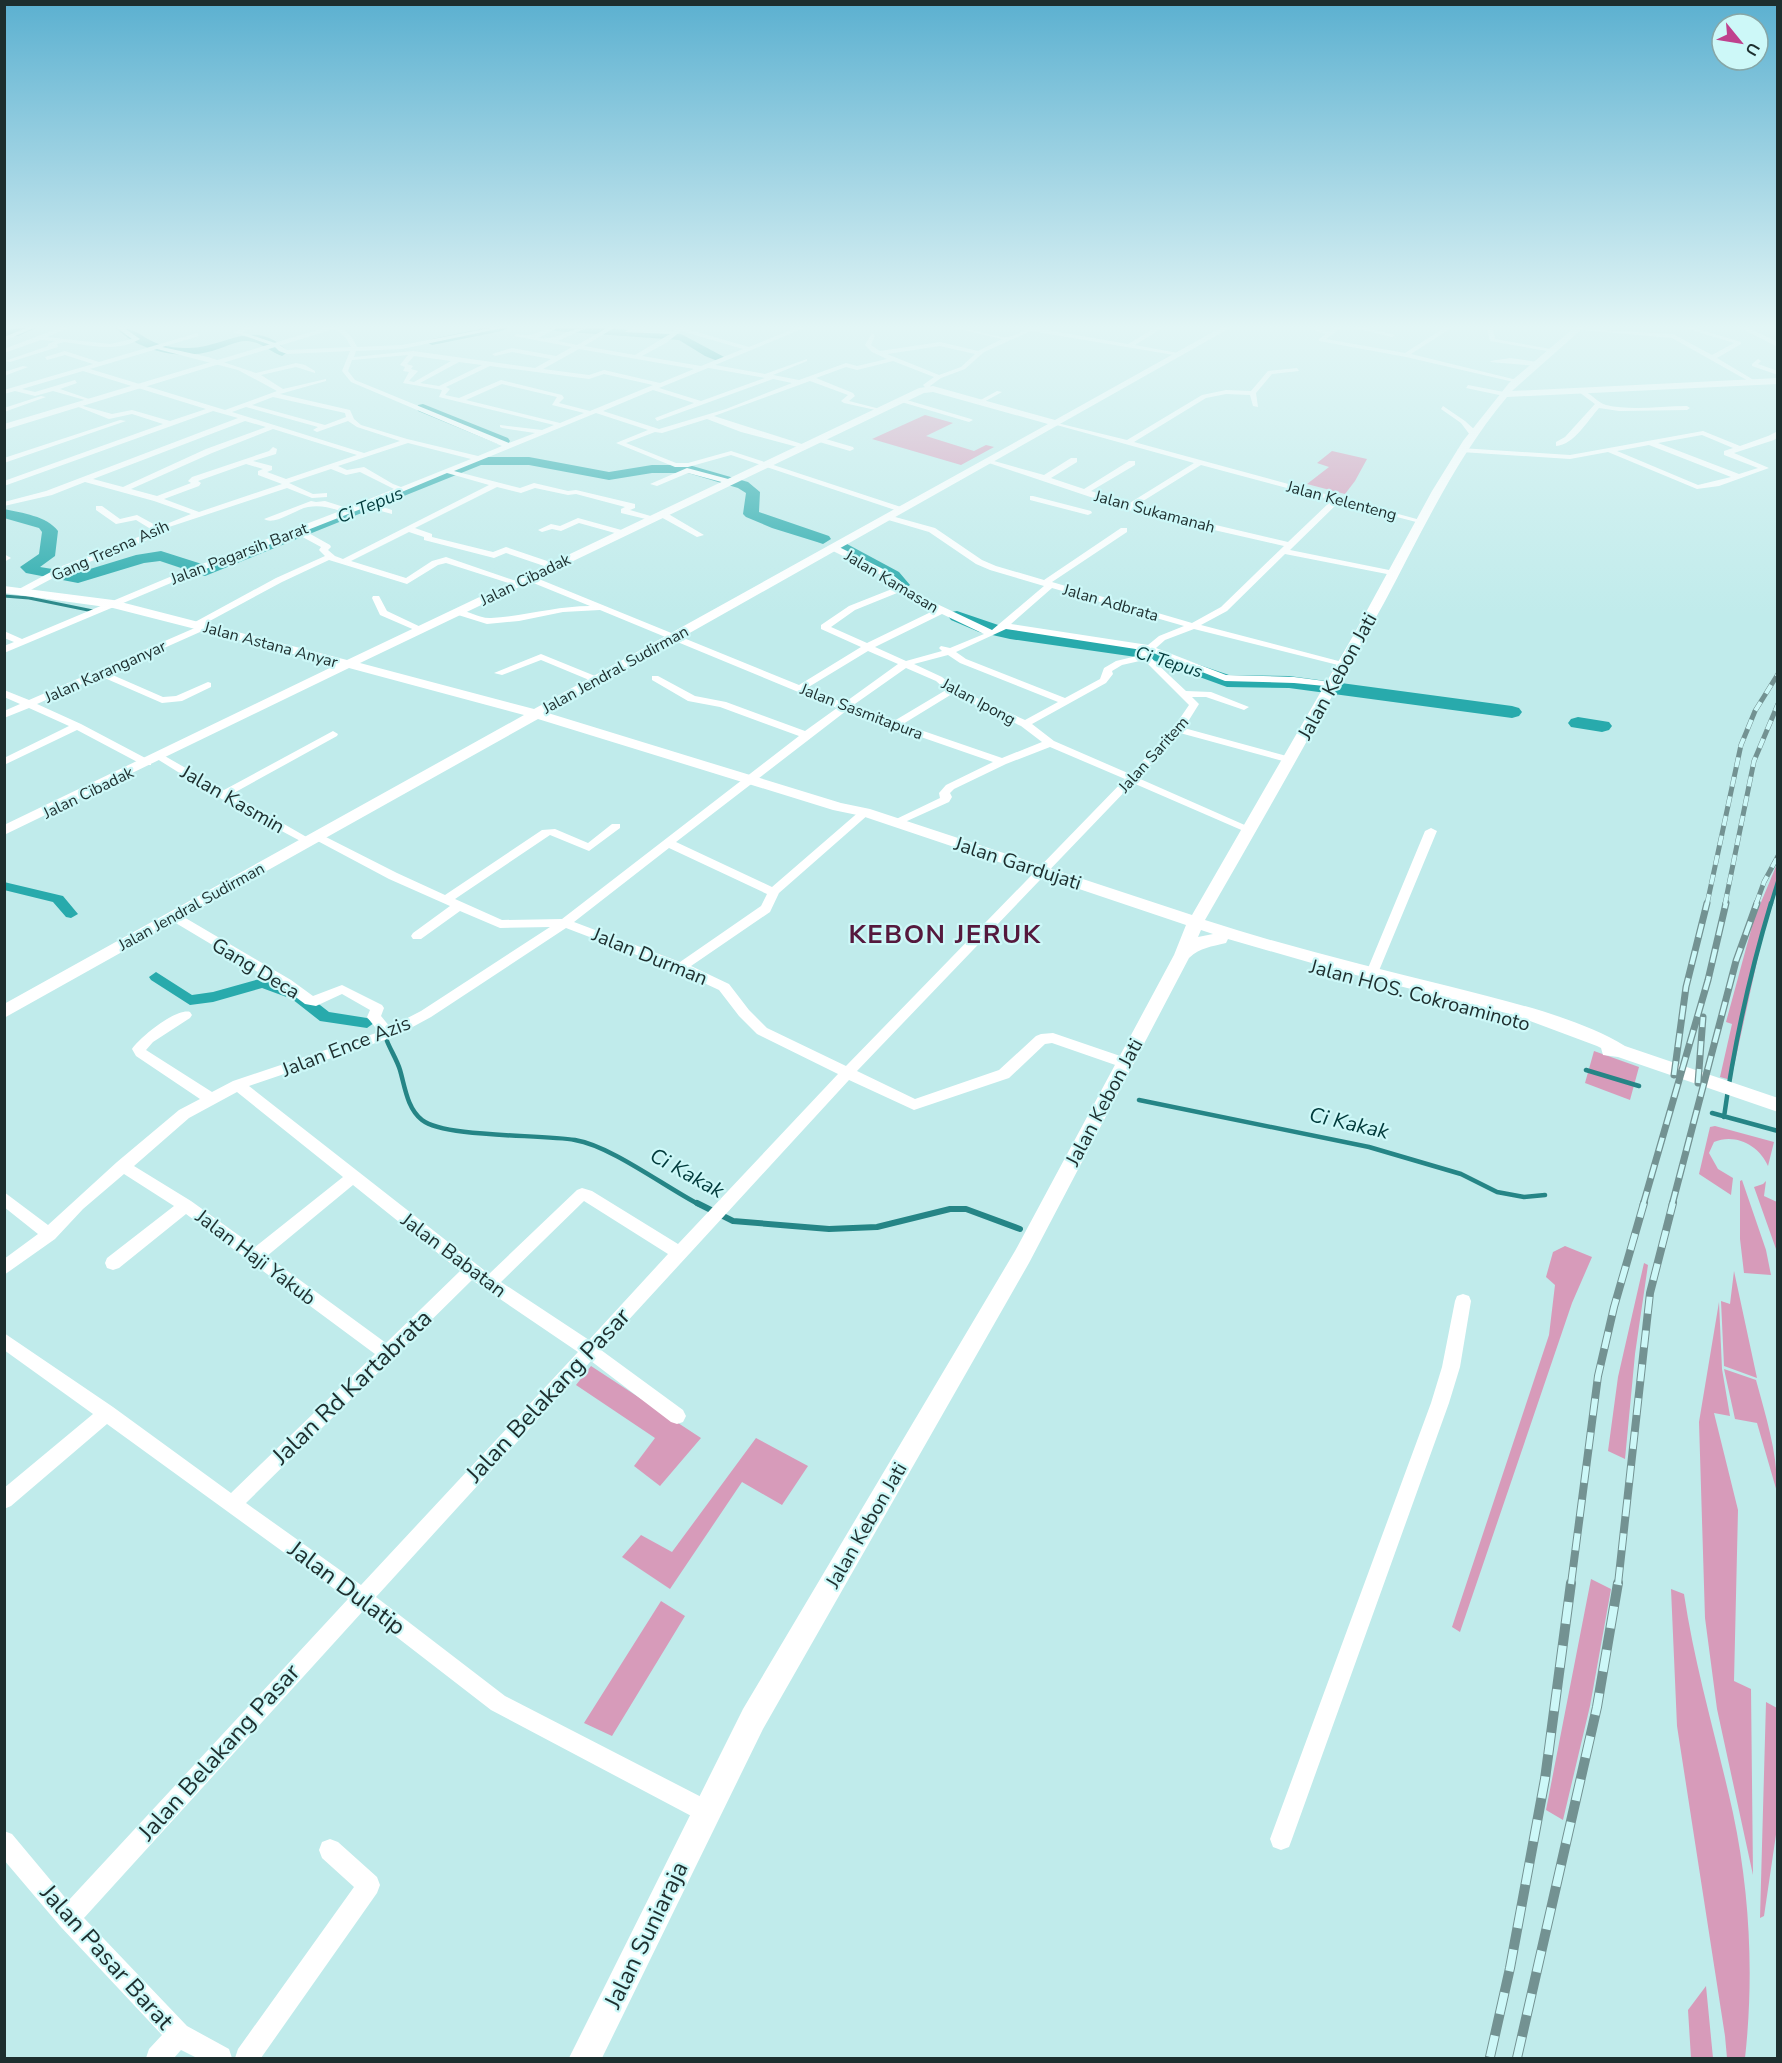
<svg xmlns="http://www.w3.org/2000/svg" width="1782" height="2063" font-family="'Nunito Sans',sans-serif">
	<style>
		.green { fill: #d79bba }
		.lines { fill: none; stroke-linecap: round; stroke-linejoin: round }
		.stream-far3 { stroke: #258586; stroke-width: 3 }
		.stream-far2 { stroke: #258586; stroke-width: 4 }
		.stream-far1 { stroke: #258586; stroke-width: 4.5 }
		.stream { stroke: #258586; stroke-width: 6 }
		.canal { fill: #28aaac; fill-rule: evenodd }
		.river { fill: #28aaac; fill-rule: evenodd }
		.minor { fill: #fff; fill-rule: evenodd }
		.major { fill: #fff; fill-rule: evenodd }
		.rail-far3-casing { stroke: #739292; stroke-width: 5 }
		.rail-far2-casing { stroke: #739292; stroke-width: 7 }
		.rail-far1-casing { stroke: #739292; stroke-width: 8 }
		.rail-casing { stroke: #739292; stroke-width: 10 }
		.rail-far3 { stroke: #cdf8f8; stroke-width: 4; stroke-dasharray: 10; stroke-linecap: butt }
		.rail-far2 { stroke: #cdf8f8; stroke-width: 4.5; stroke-dasharray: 14; stroke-linecap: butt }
		.rail-far1 { stroke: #cdf8f8; stroke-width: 6; stroke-dasharray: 17; stroke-linecap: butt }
		.rail { stroke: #cdf8f8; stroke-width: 8; stroke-dasharray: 22; stroke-linecap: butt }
		.labels { text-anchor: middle; stroke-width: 4.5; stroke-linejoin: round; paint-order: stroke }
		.far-street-label { font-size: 16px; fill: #1d2e2e; stroke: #cdf8f8 }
		.far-water-label { font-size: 18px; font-style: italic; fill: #003a3b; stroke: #cdf8f8 }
		.street-label { font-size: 20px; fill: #1d2e2e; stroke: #cdf8f8 }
		.water-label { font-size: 21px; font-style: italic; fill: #003a3b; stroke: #cdf8f8 }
		.near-street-label { font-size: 24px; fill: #1d2e2e; stroke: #cdf8f8 }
		.district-label { font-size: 26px; font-weight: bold; letter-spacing: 1.5px; fill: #55193d; stroke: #cdf8f8 }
	</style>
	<rect width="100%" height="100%" fill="#c0ebeb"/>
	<path class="green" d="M925 415 953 423 926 436 974 451 986 445 994 447 961 465 872 439Z
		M1332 451 1367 459 1355 481 1345 494 1307 484 1329 467 1317 463Z
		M1777 864V890L1763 934 1731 1080 1720 1077 1732 1024 1726 1022 1754 919Z
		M1594 1051 1639 1067 1630 1100 1585 1083Z
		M1715 1126 1774 1142 1768 1166C1759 1145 1735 1133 1714 1142L1709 1153 1718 1169 1733 1178 1731 1195 1699 1174 1710 1127Z
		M1742 1180 1766 1250 1771 1275 1744 1273 1740 1239V1181Z
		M1766 1181 1764 1196 1777 1202V1261L1776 1249 1754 1187 1763 1184Z
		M1565 1246 1592 1257 1572 1303 1460 1632 1452 1627 1549 1335 1555 1285 1546 1277 1553 1252Z
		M1644 1263 1648 1265 1635 1354 1625 1459 1608 1451 1618 1377Z
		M1734 1271 1757 1378 1724 1366 1721 1301 1730 1304Z
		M1719 1302 1722 1369 1730 1416 1714 1413 1738 1510 1734 1681 1751 1689 1753 1875 1717 1709 1705 1618 1699 1422Z
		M591 1366 701 1438 660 1486 634 1466 655 1438 576 1385Z
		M1724 1369 1756 1380C1766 1417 1778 1454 1777 1492L1757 1423 1735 1419Z
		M756 1438 808 1466 782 1505 742 1482 670 1589 622 1557 641 1535 672 1552Z
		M1591 1579 1611 1589 1590 1706 1563 1820 1546 1810Z
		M1671 1589 1684 1594C1695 1668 1717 1740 1733 1813 1750 1893 1754 1977 1745 2058H1727L1725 2036 1677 1726Z
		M661 1601 685 1616 612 1736 584 1723Z
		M1766 1702 1777 1708 1778 1821 1764 1916 1760 1918Z
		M1706 1986 1713 2058H1691L1688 2010Z"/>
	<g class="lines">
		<path class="stream-far3" d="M4 596 29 598 93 611"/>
		<path class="stream-far2" d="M1771 904 1778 881"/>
		<path class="stream-far1" d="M387 1041C391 1051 397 1060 400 1070 405 1087 407 1108 422 1120 445 1138 540 1134 575 1140 611 1146 665 1187 700 1205
			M1586 1070 1639 1086
			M1139 1100 1369 1147 1461 1174 1497 1192 1524 1197 1545 1195
			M1712 1113 1778 1131
			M1724 1117C1734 1045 1750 973 1771 903"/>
		<path class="stream" d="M697 1203 733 1221 829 1229 877 1227 950 1209H966L1020 1229"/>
		<path class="canal" d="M4 882 63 896 78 914 71 918 66 917 53 902 4 890Z
			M156 972 192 995 213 992 263 978 302 991 329 1012 367 1018 374 1023 367 1028 320 1021 292 999 262 988 213 1002 190 1005 151 980 149 977Z"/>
		<path class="river" d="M19 328H36L18 336 4 337V331Z
			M116 328C139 328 141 338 159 344 167 347 178 348 187 348 224 349 254 315 288 352L282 356C270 352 261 342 248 341 237 340 223 348 212 351 181 360 140 352 116 328Z
			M485 328H508L502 331 432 345 426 342 432 339Z
			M549 328H603L681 334 726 358 720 362 705 356 679 340 555 331Z
			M423 404 508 438 510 441 508 444H498L418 411 417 408 418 405Z
			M479 457H529L609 472 652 465H689L748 482 760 492 759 512 829 536 831 539 823 544 817 542 772 528 746 517 743 514 746 493 738 488 688 473H652L609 480 529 465H481L205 576 160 561 144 563 78 583 26 573 20 567 39 554 42 532 39 528 4 518V509C22 513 47 516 58 531L55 556 40 567 77 573 136 555 161 551 205 565Z
			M847 544 899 572 910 585 902 590 896 589 887 578 841 552 839 549 841 546Z
			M957 611 1010 629 1153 649 1229 675 1289 676 1512 706 1519 708 1522 712 1519 716 1512 718 1289 688 1227 687 1150 659 1010 639 979 632 951 620 948 616 951 612Z
			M1578 717 1609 722 1612 726 1609 730 1602 732 1571 727 1568 723 1571 719Z"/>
		<path class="minor" d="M26 328H34L4 341V337Z
			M59 328H68L47 337 110 344 132 339 117 328H124L140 339C117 353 89 345 64 342L57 344 58 347 10 362 5 361 48 346V344L55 341 41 340 4 353V349Z
			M244 328H254L242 332 278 344 287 350 351 347 346 338 335 328C347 328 352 337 357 347L402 345 490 328H502L402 349 356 351 354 357 413 351 535 368 551 359 512 352 495 356 492 354 512 348 556 356 572 347 514 336 517 334C539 338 539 328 557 328L538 338C558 341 567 328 586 328L558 341 577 345 607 328H614L584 346 635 355 670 334 624 332 633 328 674 331 677 328H683L749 347 796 328H804L715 365 765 374 807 359V361L773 375 799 380 846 363 857 366 887 359 872 352 865 345 872 333 875 335 871 345 880 351 940 342 978 351 1002 339 955 328C971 328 996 338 1008 337 1017 336 1024 328 1035 328L1128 344 1155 328H1162L1135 345 1183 354 1180 356 1031 331 984 352 965 369 941 378 930 386 931 388 928 390 923 385 934 377 893 361 857 370 846 367 816 378 853 393 855 396 849 401 880 409V411L844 403 841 401 848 395 810 381 714 416 805 445V449L741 432 707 419 662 433 655 432 626 443 676 463H688L731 451 904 508 905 510 901 512 731 455 688 467H675L616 443 648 430 596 413 454 471 520 488 534 483 568 491 576 490 635 504V508L630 510 654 517V521L621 513V509L625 507 576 494 568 495 535 488 521 493 497 487 415 528 432 534V537L493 552 506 547 556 564V568H550L506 553 494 558 424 540V537L409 532 351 561 406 578 432 561 446 557 522 583 515 585 446 563 438 565 407 584 329 560 282 582 206 623 211 626 209 628 108 673 163 697 176 696 208 682 211 683V687L182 701 162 703 100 676 37 704 81 724 151 761V765H143L77 730 4 765V758L69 726 29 708 4 718V711L20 704 4 697V690L29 700 197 627 193 624 195 622 276 578 325 556 319 550 321 547 297 534 190 575 4 653V646L14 642 4 638V631L22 639 184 571 340 511C329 507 319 505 308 507 296 509 275 526 264 519L311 501 316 502 325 501 347 508 394 489 360 472 346 475 331 469 289 483 313 494 327 493V497L312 498 287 488 169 527 158 536 68 570 25 593H19V589L62 566 154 531 136 520 116 524 96 510V506H102L120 519 137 515 159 527 191 514 154 501 85 482 52 495 4 506V502L46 491 238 418 213 411 4 486V481L163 424 132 414 109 419 76 406V404L112 414 132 410 170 421 206 409 83 371 22 389 35 392 75 380 77 383 60 389 92 400V402L53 391 35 396 15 391 4 394V390L93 364 65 355 47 360 45 357 65 351 99 362 197 333 199 336 162 347 208 357 256 373 296 363 305 365 315 371V373L296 367 261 375 283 389 326 379V381L280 394 350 410 354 419 361 425 407 439 478 456 502 446 351 382 342 371 350 351 287 354 279 351 274 346 233 332ZM681 331 743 349 701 366 642 356 666 343ZM940 346 975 354 961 367 939 375 887 354ZM157 349 238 370 277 391 225 410 90 369ZM579 349 694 369 660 383 604 370 589 375 543 369ZM408 355 400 365 405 367 403 371 409 372 403 383 442 390 439 397 554 425 542 430 500 425V427L502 428 535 433 509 443 355 380 348 371 352 360ZM414 356 451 361 414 382 409 381 418 371 411 369 413 366 407 364ZM459 362 482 365 439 386 420 383ZM490 366 589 379 604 374 653 385 590 411 559 403 564 398 562 395 501 380 459 398 445 395 450 389 446 387ZM708 368H709L765 378 701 401 659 388ZM773 379 792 383 726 409 659 429 603 411 653 390 694 403 655 418 657 421ZM502 384 557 397 552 405 584 413 560 423 466 400ZM273 397 345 413 346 417 325 425 252 405ZM246 407 318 427 313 430 317 432 348 421 357 427 400 441 364 453 232 412ZM245 421 266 427 206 449 123 487 93 479ZM273 429 357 455 286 479 267 472 272 470V466L253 461 276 454 277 449 273 447 269 451 192 477 188 481 191 483 157 496 131 489 212 453ZM408 443 471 459 401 487 393 484 364 467 347 470 338 466ZM246 464 263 469 258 471V475L282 484 199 512 164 499 199 486 201 483 198 481ZM447 473 489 485 343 559 335 556 328 550 331 547 330 545 305 531 366 507 392 514V510L373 504Z
			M1313 328 1329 331 1334 328H1341L1326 339 1405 353 1444 328H1451L1411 354 1521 381 1518 383 1406 357 1319 341V339L1326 334 1315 331Z
			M1354 328H1366L1395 335 1392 337Z
			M1487 328H1493L1495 339 1556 350 1553 352 1490 341Z
			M1559 328 1673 334 1712 355 1734 343 1685 328H1695L1741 342V344L1717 358 1757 382 1752 383 1672 338Z
			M1740 328H1748L1778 342V347Z
			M1510 358 1537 362 1540 364 1537 366 1490 362C1493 359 1504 360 1510 358Z
			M1758 359 1761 361 1758 364 1778 371V375L1752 366V364Z
			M23 366 28 367 4 376V372Z
			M1297 368 1299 371 1272 374 1256 393 1258 407 1253 406 1250 395 1226 394 1206 398 1134 442 1424 521 1420 523 1339 502 1290 550 1394 571 1397 572V576L1285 554 1227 611 1201 625 1346 663V667L1194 629 1165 640 1156 648 1226 675 1294 677 1332 682 1337 685 1335 687 1294 683 1225 681 1151 652 1149 654 1154 661 1186 691 1211 692 1249 707 1244 710 1206 697H1192L1199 704 1184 728 1294 758 1295 760 1290 763 1180 733 1138 778 1256 830 1250 833 1246 832 1133 783 857 1071 915 1099 999 1070 1036 1036 1041 1034 1053 1033 1129 1059 1131 1063 1129 1067 1124 1068 1052 1043 1045 1044 1009 1078 914 1110 849 1080 601 1350 683 1410 686 1416 683 1422 677 1424 671 1422 591 1361 376 1597 505 1696 713 1803 716 1811 713 1819 705 1822 697 1819 491 1710 363 1611 84 1918 187 2026 229 2049 232 2058H197L181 2050 174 2058H146L149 2049 162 2035 60 1926 4 1860V1831L12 1834 68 1901 348 1599 107 1424 11 1506 4 1509V1488L93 1414 4 1350V1333L113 1407 231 1493 375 1354 186 1214 119 1268 113 1270 107 1268 105 1263 107 1258 174 1206 124 1174 83 1209 55 1239 4 1275V1259L38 1234 4 1207V1192L48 1225 117 1162 179 1110 200 1099 136 1056 132 1049C140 1037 176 1008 190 1012L192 1015 190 1018 153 1042 146 1050 212 1092 233 1081 379 1032 367 1017 370 1010 342 994 316 1006 305 1004 281 986 169 919 167 916 169 913H177L291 980 313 996 342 985 382 1005 384 1008 381 1016 390 1027 421 1011 550 927 500 928 460 911 421 939H413L411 936 413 933 450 906 389 879 312 838V834H320L397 873 445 895 542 830 555 829 588 843 612 824H620V828L589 851 550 835 455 899 502 920 562 919 799 736 720 707 688 701 652 680V676H658L695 696 726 702 805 731 837 708 600 610 563 612 519 621 487 624 455 614V610C467 609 479 619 491 618 525 616 557 606 590 606L526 580V576L529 575 799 685 861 647 821 629V625L849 606 897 587 883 576 831 550V546H837L889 572 918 595 992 630 1044 586 990 570 976 564 929 532 885 519 884 517 888 515 935 528 982 560 996 566 1044 580 1121 528H1127V532L1052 582 1192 623 1221 607 1284 546 1135 512 983 461 987 459 1044 475 1071 458H1077V462L1051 478 1084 489 1129 461H1135V465L1091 491 1128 504 1194 463 1053 424V422L1127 440 1202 395 1226 390 1251 391 1268 371ZM1201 465 1332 500 1288 542 1135 506ZM1052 588 1184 626 1159 636 1148 645 1011 624ZM902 591 912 599 935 610 867 643 831 627 855 610ZM942 614 984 634 950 648 941 646 939 648 942 651 906 661 875 647ZM1006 629 1142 650 1139 653 1141 655 1116 661 1104 668 1100 679 1065 698 966 659 956 652ZM868 651 898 664 844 703 807 688ZM948 655 960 663 1058 702 1025 720 955 688 942 677 914 664ZM1144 660 1189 705 1172 730 1130 774 1054 741 1032 724 1106 683 1113 674 1112 671 1122 665ZM906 668 936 681 946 690 894 721 852 706ZM952 694 1021 726 1042 742 1002 758 903 724ZM846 711 993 762 946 785 939 793 940 798 892 821V825L896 826 949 802 952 797 950 793 954 789 1006 764 1050 747 1125 779 846 1066 767 1028 749 1010 729 984 691 966 770 912 779 893 869 814V810H861L772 887 676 842ZM669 848 767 894 761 906 680 962 574 922ZM566 928 676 970 719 990 739 1016 757 1034 838 1074 678 1244 592 1191 582 1188 577 1190 489 1274 249 1086 396 1036 431 1017ZM237 1092 343 1177 255 1247 191 1201 134 1166 189 1118ZM353 1185 460 1271 386 1343 267 1256ZM584 1201 668 1254 589 1340 501 1282ZM472 1280 578 1352 361 1585 246 1503Z
			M1468 385 1504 392 1507 394 1504 396 1466 388Z
			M1579 390C1589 390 1597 403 1606 405 1631 411 1661 406 1687 406L1690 408 1687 410 1619 411 1599 408C1588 420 1574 445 1556 446V442L1565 437 1595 404 1579 392Z
			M997 391 1002 392 982 403 977 402Z
			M41 396 46 397 4 412V408Z
			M900 398 971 419 973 420 969 422 898 401Z
			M1443 406 1465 421 1476 431V435H1470L1461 423 1441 409Z
			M120 420 126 421 4 463V458Z
			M1703 431 1740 446 1768 436 1778 431V437L1774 440 1734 453 1769 468 1719 486 1697 489 1608 452 1570 459 1461 452 1457 450 1461 448 1570 455ZM1702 435 1733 448 1724 451V455L1758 468 1739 474 1658 443ZM1649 445 1731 477 1698 485 1617 451Z
			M819 437 853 447 854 449 850 451 816 441 815 439Z
			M687 468 732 480 733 482 729 484 688 473 657 486 650 484Z
			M1033 496 1091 511 1092 513 1088 515 1030 500V496Z
			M659 512H665L704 535 697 537 659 516Z
			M578 518 625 531 626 533 622 535 579 523 561 531 552 529 542 532 538 530 551 524 560 526Z
			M4 554 11 558 4 562Z
			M373 596H379L387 611 425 629 417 631 380 615 372 598Z
			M541 654 600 678 602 680 594 682 541 660 502 675 494 673Z
			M333 731 338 734 337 736 232 794 310 839V843L306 844 218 797 154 757 155 755H163L224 790Z
			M1431 828 1437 831 1378 973 1372 977 1367 976 1366 973 1425 831Z
			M1463 1294 1469 1296 1471 1301 1460 1367 1449 1403 1292 1839 1289 1847 1281 1850 1273 1847 1270 1839 1431 1403 1442 1367 1455 1301 1457 1296Z
			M330 1839 338 1842 377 1877 380 1885 377 1893 261 2058H235L238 2049 354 1887 322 1858 319 1850 322 1842Z"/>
		<path class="major" d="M324 328H337L4 430V424Z
			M1220 328H1230L548 713 841 803 870 809 1192 915 1353 636 1432 491 1463 441 1509 383 1574 328H1583L1512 391 1778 378V384L1507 397C1455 459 1422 532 1384 603 1325 709 1266 815 1205 920 1285 946 1367 966 1448 986 1505 1001 1576 1016 1625 1046L1778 1098V1112L1618 1057 1603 1055 1601 1048 1597 1046 1514 1015 1336 970 1228 939 1226 943C1211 947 1201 947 1189 958L1029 1263 763 1729 602 2058H569L743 1709 1015 1251 1174 955 1186 925 862 816 833 810 538 719 4 1018V1004L524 715 349 668 4 835V825L336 665 113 608 4 593V586L113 600 347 660 919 388 933 386 1055 420ZM933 392 1048 424 534 709 360 663 924 393ZM1201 930 1213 934 1198 937Z"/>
		<defs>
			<path id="rail-far3" d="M1707 904 1741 745 1755 711 1778 674
				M1725 904 1754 761 1778 704
				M1756 904 1764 882 1778 856"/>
			<path id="rail-far2" d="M1674 1075 1686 987 1707 903
				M1698 1083 1703 1017
				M1643 1205 1708 980 1726 903
				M1672 1205 1736 961 1757 903"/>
			<path id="rail-far1" d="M1571 1584 1598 1376 1614 1307 1644 1203
				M1618 1584 1650 1293 1673 1203"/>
			<path id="rail" d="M1490 2057 1510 1968 1545 1779 1571 1583
				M1517 2058 1597 1707 1618 1583"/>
		</defs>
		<use href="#rail-far3" class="rail-far3-casing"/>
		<use href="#rail-far2" class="rail-far2-casing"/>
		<use href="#rail-far1" class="rail-far1-casing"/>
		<use href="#rail" class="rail-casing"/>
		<use href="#rail-far3" class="rail-far3"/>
		<use href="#rail-far2" class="rail-far2"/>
		<use href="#rail-far1" class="rail-far1"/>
		<use href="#rail" class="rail"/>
	</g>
	<linearGradient id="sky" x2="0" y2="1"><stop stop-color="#5bb0d0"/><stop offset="0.53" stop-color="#e3f6f6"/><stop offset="1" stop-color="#e3f6f6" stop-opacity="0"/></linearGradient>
	<rect width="1782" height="617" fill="url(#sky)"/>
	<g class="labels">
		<g class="far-street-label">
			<text transform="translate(1342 500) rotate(15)" y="6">Jalan Kelenteng</text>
			<text transform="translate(1155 511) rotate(15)" y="6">Jalan Sukamanah</text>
			<text transform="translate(110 550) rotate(-24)" y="6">Gang Tresna Asih</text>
			<text transform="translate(239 553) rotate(-21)" y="6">Jalan Pagarsih Barat</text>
			<text transform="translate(525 579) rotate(-26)" y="6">Jalan Cibadak</text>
			<text transform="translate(892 581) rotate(31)" y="6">Jalan Kamasan</text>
			<text transform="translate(1111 602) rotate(16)" y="6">Jalan Adbrata</text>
			<text transform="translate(271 644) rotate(15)" y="6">Jalan Astana Anyar</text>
			<text transform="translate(615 669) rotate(-29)" y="6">Jalan Jendral Sudirman</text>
			<text transform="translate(105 671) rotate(-24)" y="6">Jalan Karanganyar</text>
			<text transform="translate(979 701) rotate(28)" y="6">Jalan Ipong</text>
			<text transform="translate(862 711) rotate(21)" y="6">Jalan Sasmitapura</text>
			<text transform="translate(1153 754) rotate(-48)" y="6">Jalan Saritem</text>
			<text transform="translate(88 792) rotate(-26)" y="6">Jalan Cibadak</text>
			<text transform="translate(191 906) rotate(-29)" y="6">Jalan Jendral Sudirman</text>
		</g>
		<g class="far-water-label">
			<text transform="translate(370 505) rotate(-22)" y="6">Ci Tepus</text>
			<text transform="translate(1169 662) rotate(17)" y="6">Ci Tepus</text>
		</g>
		<g class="street-label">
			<text transform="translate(1337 676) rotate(-61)" y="7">Jalan Kebon Jati</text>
			<text transform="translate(233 799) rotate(30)" y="7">Jalan Kasmin</text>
			<text transform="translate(1018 863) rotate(18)" y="7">Jalan Gardujati</text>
			<text transform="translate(650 956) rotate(22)" y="7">Jalan Durman</text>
			<text transform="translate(256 968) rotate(31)" y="7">Gang Deca</text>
			<text transform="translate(1420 995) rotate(15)" y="7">Jalan HOS. Cokroaminoto</text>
			<text transform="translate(346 1046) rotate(-21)" y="7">Jalan Ence Azis</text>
			<text transform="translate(1104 1102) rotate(-62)" y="7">Jalan Kebon Jati</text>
			<text transform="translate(454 1255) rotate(37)" y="7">Jalan Babatan</text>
			<text transform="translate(256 1257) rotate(37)" y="7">Jalan Haji Yakub</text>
			<text transform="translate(866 1525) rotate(-60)" y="7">Jalan Kebon Jati</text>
		</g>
		<g class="water-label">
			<text transform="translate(1349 1123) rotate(13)" y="7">Ci Kakak</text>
			<text transform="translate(687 1173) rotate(29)" y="7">Ci Kakak</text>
		</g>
		<g class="near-street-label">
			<text transform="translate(352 1387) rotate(-44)" y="8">Jalan Rd Kartabrata</text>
			<text transform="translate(548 1395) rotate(-47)" y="8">Jalan Belakang Pasar</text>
			<text transform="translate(347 1588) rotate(37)" y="8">Jalan Dulatip</text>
			<text transform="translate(219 1752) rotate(-48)" y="8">Jalan Belakang Pasar</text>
			<text transform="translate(646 1935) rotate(-64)" y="8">Jalan Suniaraja</text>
			<text transform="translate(107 1957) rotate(48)" y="8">Jalan Pasar Barat</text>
		</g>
		<g class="district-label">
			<text x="945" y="943">KEBON JERUK</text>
		</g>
	</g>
	<rect width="1782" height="2063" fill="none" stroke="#1d2e2e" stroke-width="12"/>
	<g transform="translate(1740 42) rotate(120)"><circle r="28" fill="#cdf8f8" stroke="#87a7a7" stroke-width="1.5"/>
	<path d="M0-4.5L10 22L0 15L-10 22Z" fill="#bf418d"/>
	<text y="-9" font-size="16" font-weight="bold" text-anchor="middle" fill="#1d2e2e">U</text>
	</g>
</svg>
